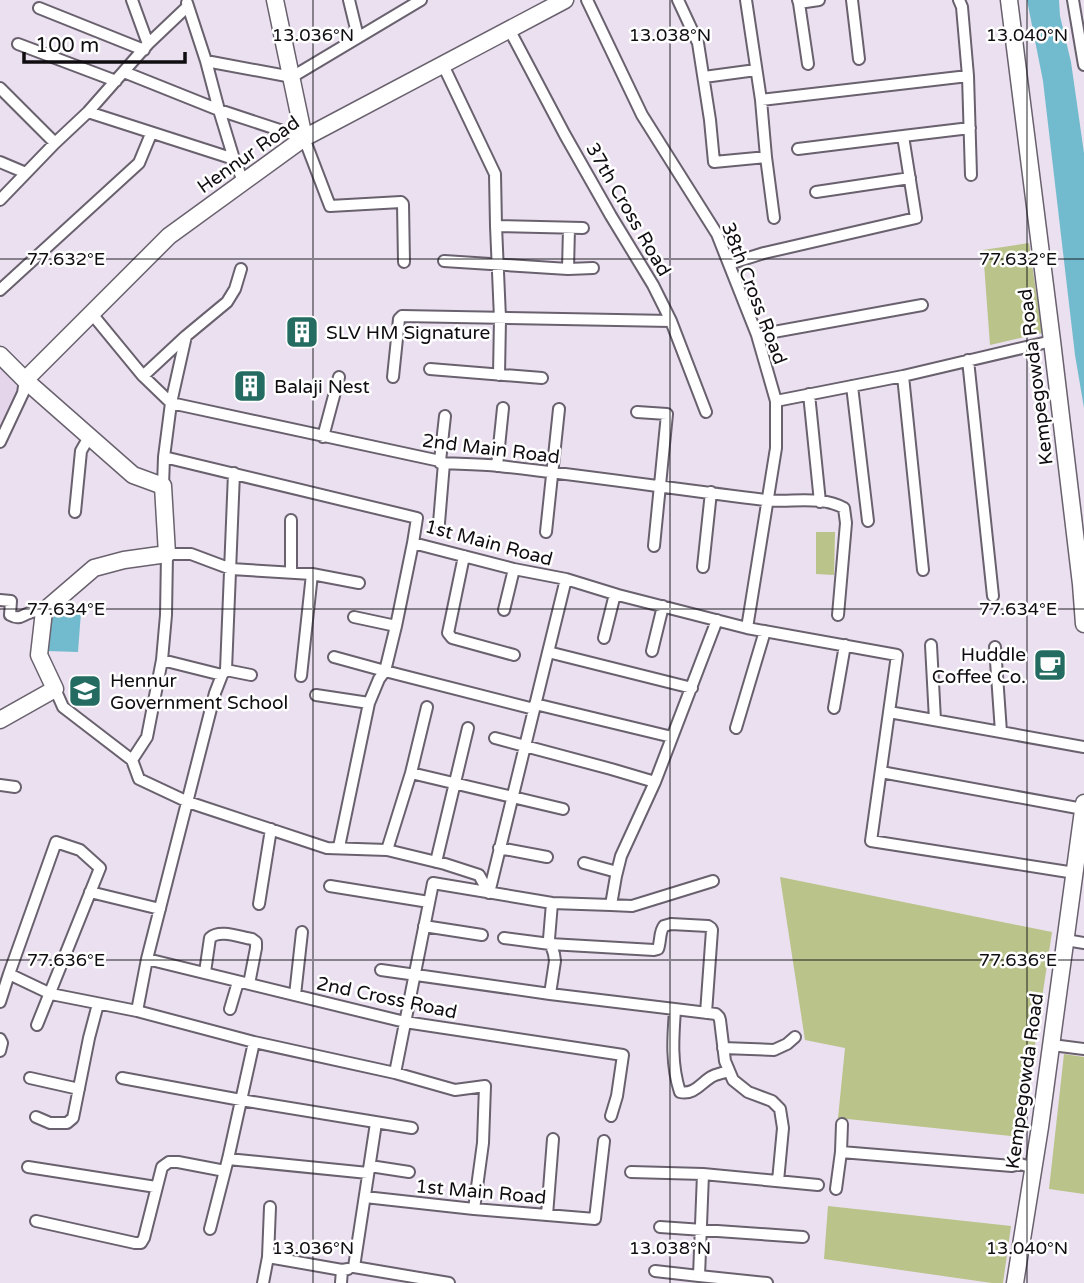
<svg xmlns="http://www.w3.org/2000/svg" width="1084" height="1283" font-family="'Varela Round',sans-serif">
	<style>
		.built { fill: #e4d5eb }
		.green { fill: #bac389 }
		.water { fill: #72bbce }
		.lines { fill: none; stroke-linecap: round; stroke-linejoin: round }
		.street-casing { stroke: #69616e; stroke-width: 14 }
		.secondary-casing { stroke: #69616e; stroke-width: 19 }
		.street { stroke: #fff; stroke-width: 10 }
		.secondary { stroke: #fff; stroke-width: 16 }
		.ticks { fill: none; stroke: #100d11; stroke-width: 2; stroke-opacity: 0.45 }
		.labels { text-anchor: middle; stroke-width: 5; stroke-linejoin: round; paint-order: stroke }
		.street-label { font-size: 19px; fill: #100d11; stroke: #fff }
		.poi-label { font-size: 19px; fill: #100d11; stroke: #fff; text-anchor: start }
		.ticks-label { font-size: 18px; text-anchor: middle; fill: #100d11; stroke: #fff; stroke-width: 5; stroke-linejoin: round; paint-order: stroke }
	</style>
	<rect width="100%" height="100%" fill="#eae0ef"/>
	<path class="built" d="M0 364 21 383 0 435Z"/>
	<path class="green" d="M1029 243 1042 333 990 345 983 250Z
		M816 532H835L834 575 816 574Z
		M780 877 1052 932 1021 1137 838 1118 845 1048 805 1040Z
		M1064 1054 1084 1057V1194L1049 1189Z
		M828 1206 1011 1226 1003 1283H992L824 1259Z"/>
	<path class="water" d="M1027 0H1059L1060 16 1071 62 1084 153V408L1075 355 1043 81Z
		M63 610 81 612 78 652 47 651 48 621Z"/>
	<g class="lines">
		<defs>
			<path id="street" d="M132 0 148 44
				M349 0 358 37
				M587 0 642 115 717 234 757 335 776 401V448L747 628
				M678 0 698 43 710 120 714 162 766 157
				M746 0 761 100 968 76
				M798 0 799 3 819 0
				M852 0 859 59
				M959 0 962 7 968 76 971 175
				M1073 0 1084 65
				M187 3 206 61 219 110 234 159
				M799 3 808 64
				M39 8 144 50
				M509 29 565 135 611 216 653 285 671 321 706 412
				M18 44 116 81
				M206 61 292 77 421 0
				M443 65 495 174 496 226 500 318 499 375
				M124 72 219 110 304 138 330 206 401 202 403 204 404 262
				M704 77 756 70
				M0 88 55 143
				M761 100 766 157 774 218
				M88 112 234 159 243 181
				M798 149 903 136
				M0 162 26 173
				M816 192 910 178
				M0 200 55 143 88 112 148 44 188 6
				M496 226 583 228
				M569 228 568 269 593 268
				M444 261 568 269
				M729 264 764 253 916 218 903 136 970 128
				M0 290 139 163 151 134
				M92 314 143 376 171 403 164 457 163 486
				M757 335 922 305
				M186 336 171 403 440 461V463C460 464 480 464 499 466 588 476 676 489 765 500 790 503 821 495 844 508L846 523 838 615
				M968 360 993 596
				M430 369 542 378
				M143 376 186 336 227 302 235 289 241 269
				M903 376 923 570
				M393 377 399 319 402 316 671 321
				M852 386 868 521
				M809 394 820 502
				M776 401 903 376 1052 341
				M637 412 667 414 654 546
				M323 437 339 377
				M0 442 23 393 25 380
				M164 457 417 518 413 543 514 569 566 579 618 595 747 628 897 655 871 841 1075 873
				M440 461 445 416
				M497 466 503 408
				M75 512 81 451 89 437
				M439 523 444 463
				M546 532 559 409
				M413 543 396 626 385 671 534 709
				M464 556 448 633 452 638 514 655
				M703 567 711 492
				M291 573V520
				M0 600 11 601 10 615C19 620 21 616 29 613 33 611 39 611 44 611
				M504 610 514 569
				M354 617 396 626
				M604 638 615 594
				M931 645 935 720
				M995 647 1001 732
				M652 651 663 606
				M548 652 692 688
				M334 657 385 671 379 679 369 703 339 847
				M162 660 222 675
				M226 670 251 675
				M301 676 312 574
				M55 689 63 707 132 760 139 779 188 802 327 848 387 850 445 864 479 875 489 893
				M316 695 369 703
				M535 704 672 737
				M834 708 845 645
				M889 712 1084 747
				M736 728 765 631
				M495 738 611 769 655 782
				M132 760 147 737 162 660 166 615 167 554H191L231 569 312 574 359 583
				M881 772 1083 809
				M411 773 427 707
				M0 785 15 787
				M499 848 547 857
				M387 850 411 773 563 809
				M436 862 468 728
				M584 863 617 872
				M330 886 429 902
				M90 892 160 909
				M489 893 566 579
				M259 904 271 829
				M611 905 632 906 713 881
				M424 926 482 935
				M504 938 550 944 654 950 658 949C661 941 659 932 664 926L671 924 708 926 711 928 712 930 706 1013
				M1066 940 1084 943
				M147 959 405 1022 623 1055 617 1096 611 1116
				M381 970 550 994 716 1014 719 1017 720 1020 725 1061 733 1080 748 1092 772 1101 780 1109 783 1128 778 1181
				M205 972 210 938C220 929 239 937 252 939L256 942V948L249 984
				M9 974 56 842 80 850 100 868 37 1025
				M550 994 555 961 554 954 549 939 552 903
				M295 995 302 932
				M0 1002 9 974 51 994 137 1011 254 1042 395 1073 455 1090 485 1086 483 1143 474 1209
				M230 1009 238 982
				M675 1010C673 1037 671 1065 680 1092 694 1095 700 1084 711 1077 716 1074 723 1073 728 1071
				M137 1011 147 959 215 693 222 675 226 670 234 473
				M0 1039 2 1043 0 1051
				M1052 1045 1084 1049
				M723 1048 774 1050 787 1044 795 1037
				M395 1073 433 883 552 903 611 905 616 876 621 856 655 782 717 620
				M30 1078 79 1089
				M122 1078 241 1100 412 1128
				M36 1117 50 1123H67L73 1118 89 1038 98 1004
				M376 1123 354 1267 449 1283
				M842 1124 841 1152 1012 1166 1020 1164 1034 1168
				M228 1159 368 1173
				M370 1166 409 1172
				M28 1167 156 1187
				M631 1172 703 1174
				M836 1189 841 1152
				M365 1197 474 1209 595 1219 604 1141
				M547 1215 553 1139
				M36 1221 135 1243H141L144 1238 162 1167 169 1162H178L225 1171
				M660 1227 803 1237
				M210 1229 228 1159 254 1042
				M268 1257 270 1207
				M655 1271 699 1276
				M263 1283 268 1257 342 1270
				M341 1283 342 1270 348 1269
				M767 1283 699 1276 703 1174 818 1185"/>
			<path id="secondary" d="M275 0 304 138
				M1009 0 1052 341 1081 584 1084 624
				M0 355 25 380 133 475 163 486 167 554 124 560 94 568 44 611 39 655 55 689 0 720
				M25 380 169 236 304 138 565 0
				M1015 1283 1040 1127 1084 803"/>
		</defs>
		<use href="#street" class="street-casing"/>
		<use href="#secondary" class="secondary-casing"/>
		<use href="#street" class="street"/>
		<use href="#secondary" class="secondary"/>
	</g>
	<path class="ticks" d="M313 0V1283M670 0V1283M1027 0V1283M0 259H1084M0 609H1084M0 960H1084"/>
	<defs>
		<symbol id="building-square" viewBox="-11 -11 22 22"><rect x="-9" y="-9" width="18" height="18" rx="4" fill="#246c62" stroke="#fff"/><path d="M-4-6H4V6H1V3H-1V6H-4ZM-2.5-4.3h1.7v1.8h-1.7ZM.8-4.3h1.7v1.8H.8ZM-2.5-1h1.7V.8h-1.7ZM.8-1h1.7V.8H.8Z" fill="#fff"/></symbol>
		<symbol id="cafe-square" viewBox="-11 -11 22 22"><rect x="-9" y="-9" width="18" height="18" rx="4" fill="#246c62" stroke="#fff"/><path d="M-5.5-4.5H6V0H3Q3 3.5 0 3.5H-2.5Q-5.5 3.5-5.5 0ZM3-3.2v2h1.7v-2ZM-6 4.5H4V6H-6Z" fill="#fff"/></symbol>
		<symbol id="school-square" viewBox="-11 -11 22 22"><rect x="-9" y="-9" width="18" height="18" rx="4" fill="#246c62" stroke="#fff"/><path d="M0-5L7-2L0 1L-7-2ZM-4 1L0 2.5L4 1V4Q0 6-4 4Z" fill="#fff"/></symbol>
	</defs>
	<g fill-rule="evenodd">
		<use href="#building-square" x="283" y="313" width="38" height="38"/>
		<use href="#building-square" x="231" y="367" width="38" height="38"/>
		<use href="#cafe-square" x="1031" y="646" width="38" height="38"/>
		<use href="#school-square" x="66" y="672" width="38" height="38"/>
	</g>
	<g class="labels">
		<g class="street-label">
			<text transform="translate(248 154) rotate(-35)" y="7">Hennur Road</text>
			<text transform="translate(629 209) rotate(60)" y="7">37th Cross Road</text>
			<text transform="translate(755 293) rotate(69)" y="7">38th Cross Road</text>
			<text transform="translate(1035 377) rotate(-97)" y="7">Kempegowda Road</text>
			<text transform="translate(491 448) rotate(7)" y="7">2nd Main Road</text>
			<text transform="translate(489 542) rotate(15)" y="7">1st Main Road</text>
			<text transform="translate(387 997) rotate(12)" y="7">2nd Cross Road</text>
			<text transform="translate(1024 1081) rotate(-82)" y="7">Kempegowda Road</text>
			<text transform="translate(481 1191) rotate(5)" y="7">1st Main Road</text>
		</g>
		<g class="poi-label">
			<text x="326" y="339">SLV HM Signature</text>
			<text x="274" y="393">Balaji Nest</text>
			<text x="1026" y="661" text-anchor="end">Huddle<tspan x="1026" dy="22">Coffee Co.</tspan></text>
			<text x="110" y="687">Hennur<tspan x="110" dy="22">Government School</tspan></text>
		</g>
	</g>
	<g class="ticks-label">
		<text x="313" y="41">13.036°N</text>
		<text x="670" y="41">13.038°N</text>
		<text x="1027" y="41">13.040°N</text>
		<text x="1018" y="265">77.632°E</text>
		<text x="66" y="265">77.632°E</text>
		<text x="1018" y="615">77.634°E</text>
		<text x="66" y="615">77.634°E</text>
		<text x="1018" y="966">77.636°E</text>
		<text x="66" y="966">77.636°E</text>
		<text x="313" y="1254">13.036°N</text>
		<text x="670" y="1254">13.038°N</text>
		<text x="1027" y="1254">13.040°N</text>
	</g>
	<path d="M24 52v10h161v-10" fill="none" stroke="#100d11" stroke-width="3.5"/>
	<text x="35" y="52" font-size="21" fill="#100d11" stroke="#ffffff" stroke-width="5" paint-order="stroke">100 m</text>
</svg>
